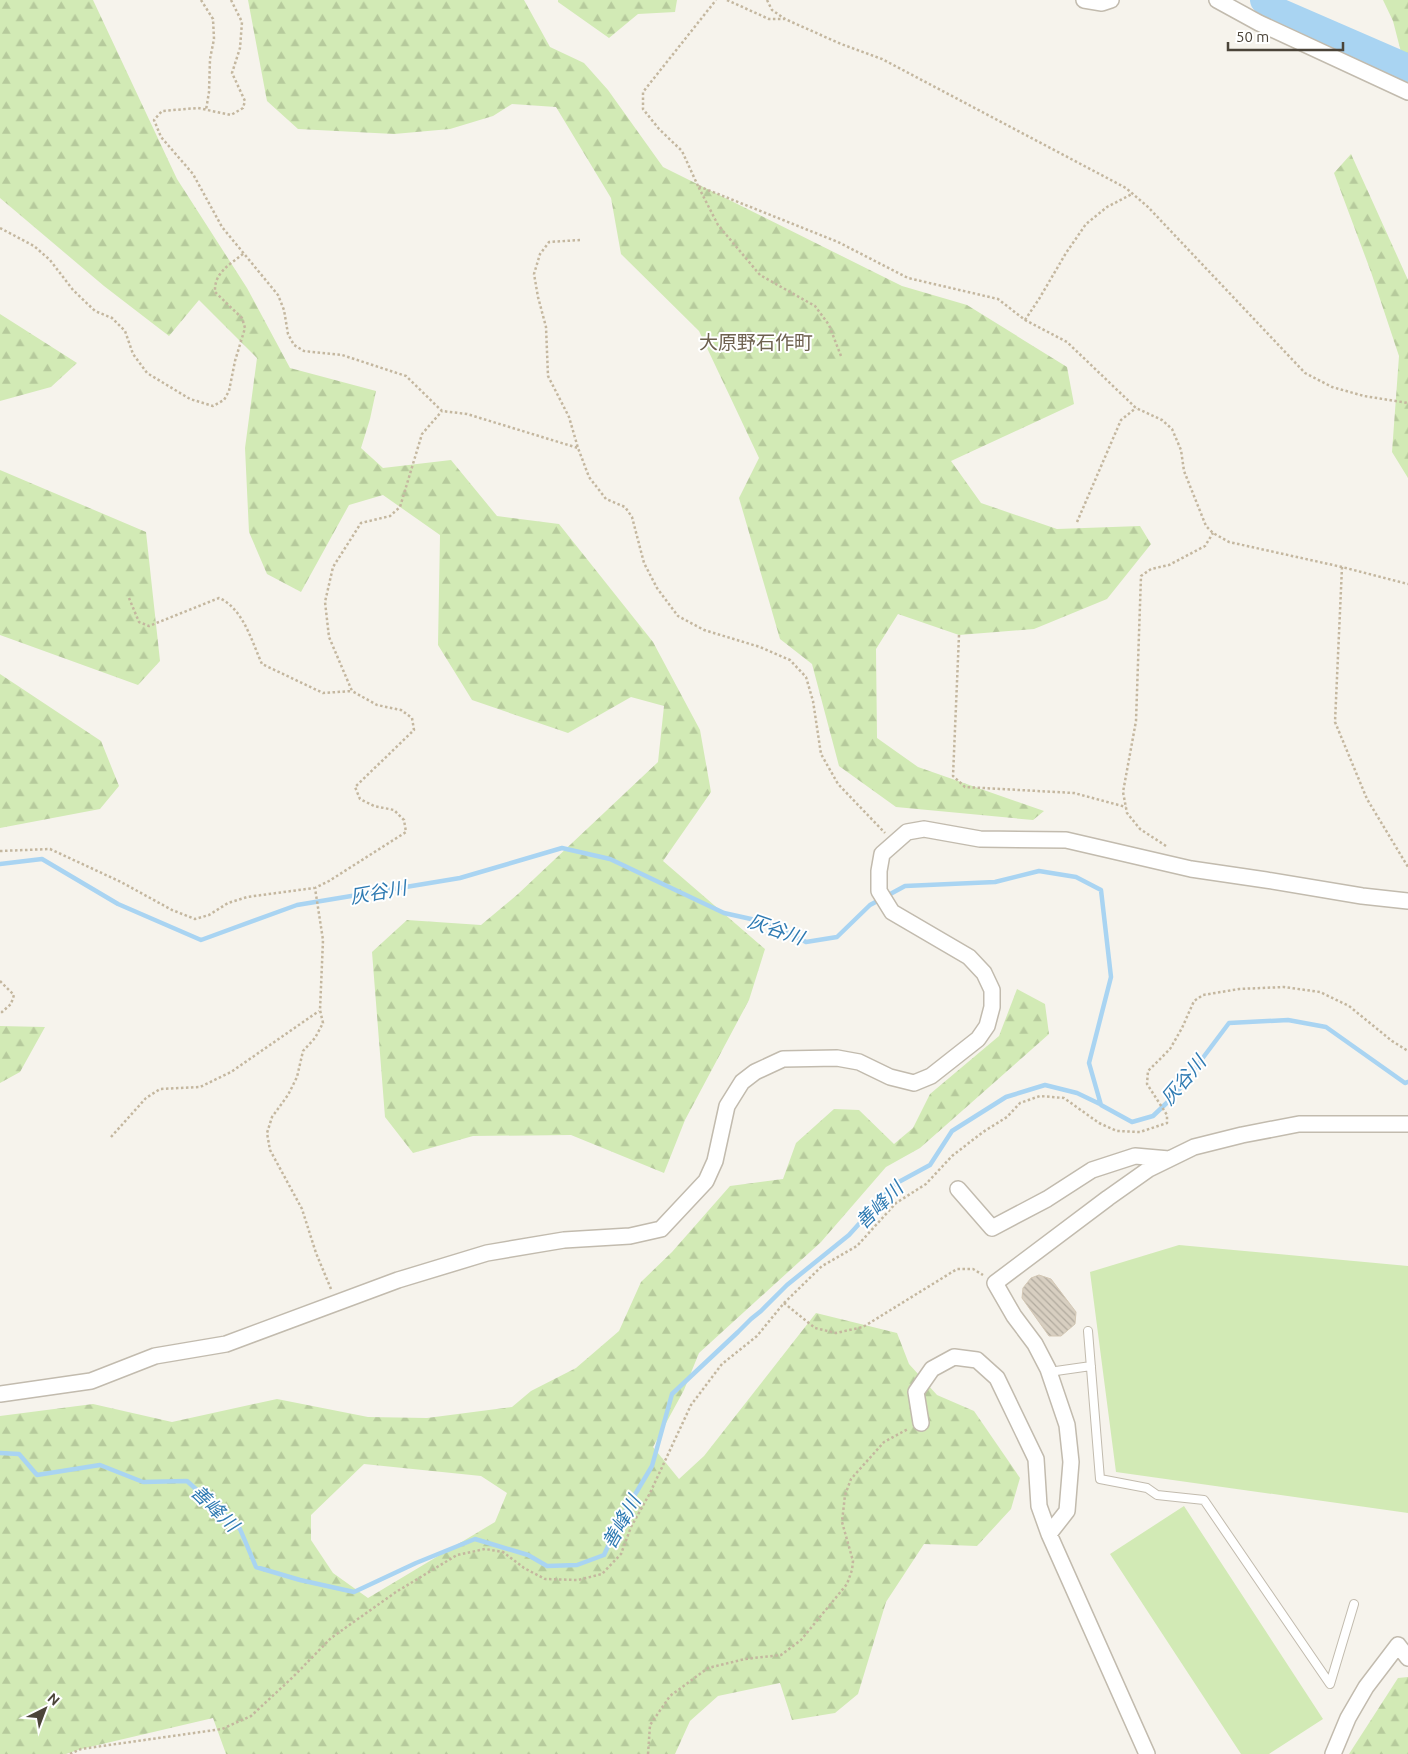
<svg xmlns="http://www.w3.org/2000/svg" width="1408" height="1754" font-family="Ubuntu,'Noto Sans JP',sans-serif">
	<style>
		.grass { fill: #d2eab5 }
		.forest { fill: url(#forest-firs); fill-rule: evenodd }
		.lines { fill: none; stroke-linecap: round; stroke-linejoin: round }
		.stream { stroke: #a9d4f2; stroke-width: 4.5 }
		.river { stroke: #a9d4f2; stroke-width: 28 }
		.building { fill: url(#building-back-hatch); stroke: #d3c7b4 }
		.service-casing { stroke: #c2bbae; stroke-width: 10 }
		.minor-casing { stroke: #c2bbae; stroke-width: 18 }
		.path { stroke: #c4b79f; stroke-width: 2.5; stroke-dasharray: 2.5 2.5; stroke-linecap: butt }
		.service { stroke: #fff; stroke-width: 8 }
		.minor { stroke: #fff; stroke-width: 15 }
		.labels { text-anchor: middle; stroke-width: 4; stroke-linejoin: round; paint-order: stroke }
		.neighbourhood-label { font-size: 19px; fill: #6e6250; stroke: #fff }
		.water-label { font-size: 19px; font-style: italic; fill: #2e7ab2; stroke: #fff }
	</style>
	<defs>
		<pattern id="forest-firs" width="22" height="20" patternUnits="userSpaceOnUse" patternTransform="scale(1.25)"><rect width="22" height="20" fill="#d2eab5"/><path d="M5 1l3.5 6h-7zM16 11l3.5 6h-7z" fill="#b6ca9c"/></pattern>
		<pattern id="building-back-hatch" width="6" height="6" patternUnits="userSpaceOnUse" patternTransform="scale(1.25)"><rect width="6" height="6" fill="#d8cfc1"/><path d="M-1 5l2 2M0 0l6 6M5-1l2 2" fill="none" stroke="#b1aa9e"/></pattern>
	</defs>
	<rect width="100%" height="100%" fill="#f6f3ec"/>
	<path class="grass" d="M1179 1245 1408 1266V1513L1116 1472 1090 1272Z
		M1184 1506 1323 1719 1269 1754H1241L1110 1554Z"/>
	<path class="forest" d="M0 0H93L177 179 247 288 290 368 376 391 370 419 361 448 383 468 451 460 497 516 559 524 653 642 700 730 711 792 663 861 765 949 749 1000 685 1120 664 1173 571 1135 473 1136 413 1153 385 1117 372 952 407 920 481 925 518 894 658 762 664 706 631 697 568 733 472 700 438 645 440 535 383 495 349 505 301 592 267 574 249 532 245 448 257 358 199 300 169 336 104 286 0 198Z
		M248 0H524L550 47 584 63 608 90 663 167 902 286 967 305 1067 367 1074 404 951 461 981 503 1057 529 1140 526 1151 544 1107 599 1034 629 959 635 898 614 876 649 877 738 918 767 1044 811 1033 820 896 807 839 766 812 664 780 639 739 498 759 458 699 331 621 254 611 198 556 107 512 104 493 116 450 129 394 134 298 129 267 101Z
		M558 0H677L675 12 638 14 609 38 558 2Z
		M1383 0H1408V59L1401 52 1393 21Z
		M1351 154 1408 280V478L1392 452 1399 356 1371 272 1334 173Z
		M0 314 77 363 51 387 0 401Z
		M0 470 146 532 160 661 138 685 0 635Z
		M0 674 101 741 119 786 100 809 0 828Z
		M1017 989 1045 1004 1049 1034 920 1148 886 1167 821 1242 699 1353 684 1390 653 1447 679 1479 704 1456 816 1313 897 1333 909 1364 937 1395 974 1411 1020 1478 1011 1509 977 1546 924 1544 886 1602 858 1694 835 1713 792 1720 780 1683 718 1696 690 1721 675 1754H226L213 1718 81 1749 66 1754H0V1416L93 1404 172 1422 277 1399 368 1417 427 1418 512 1407 531 1391 576 1368 619 1331 641 1282 672 1252 730 1186 783 1179 796 1143 834 1109 859 1110 894 1144 913 1128 930 1094 999 1036ZM364 1464 481 1476 507 1493 495 1522 368 1598 333 1573 311 1540V1515Z
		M0 1026 45 1027 20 1072 0 1083Z
		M1408 1677V1754H1349L1398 1678Z"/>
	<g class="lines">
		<path class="stream" d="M0 864 42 859 118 904 201 940 297 905 460 878 562 848 610 859 724 913 769 923 806 942 837 937 870 905 905 886 995 882 1039 871 1076 877 1101 890 1111 977 1089 1063 1101 1105 1132 1122 1153 1116 1175 1095 1229 1023 1288 1020 1326 1027 1405 1083 1408 1082
			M0 1453 19 1454 37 1475 100 1465 143 1482 187 1481 240 1529 256 1567 300 1580 354 1592 416 1563 475 1539 528 1555 547 1566 577 1565 604 1555 621 1518 652 1466 672 1394 738 1332 751 1319 761 1311 787 1285 849 1235 895 1184 930 1165 952 1131 1006 1097 1045 1085 1077 1093 1100 1104"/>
		<path class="river" d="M1264 0 1279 12 1408 68"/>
	</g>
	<path class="building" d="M1039 1275 1051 1279 1076 1312 1075 1324 1061 1336H1049L1022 1298 1023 1288 1031 1278Z"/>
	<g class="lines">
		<defs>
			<path id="service" d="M1088 1331 1100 1479 1147 1488 1157 1495 1204 1500 1330 1684 1354 1604
				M1049 1372 1091 1366"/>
			<path id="minor" d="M1084 0 1102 3 1111 0
				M1217 0 1259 23 1408 92
				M958 1189 992 1228 1047 1199 1092 1170 1135 1156 1169 1159
				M0 1394 91 1381 155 1356 226 1344 398 1280 487 1253 564 1240 630 1236 661 1229 706 1181 715 1161 727 1106 742 1082 755 1072 783 1059 837 1058 859 1062 890 1077 914 1083 931 1076 978 1039 987 1026 992 1007V990L984 973 969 957 892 912 879 891V871L882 854 907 832 924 829 980 839 1066 840 1191 869 1266 880 1362 896 1408 901
				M921 1423 916 1392 932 1369 954 1357 977 1360 997 1378 1036 1459 1039 1506 1049 1534 1147 1754
				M1049 1534 1067 1511 1071 1462 1067 1425 1048 1369 1035 1344 1014 1316 995 1283 1108 1198 1149 1169 1194 1147 1242 1135 1299 1124H1408
				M1333 1754 1348 1718 1366 1687 1398 1645 1408 1658"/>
		</defs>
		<use href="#service" class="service-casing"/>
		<use href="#minor" class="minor-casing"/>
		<path class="path" d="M201 0 213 19 214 39 210 59 209 92 206 110
			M231 0 242 22 240 48 232 73 245 101 243 108 231 115 198 108 162 111 154 120 161 137 193 174 222 227 278 295 284 310 288 334 294 345 304 351 342 355 406 376 442 411 467 414 578 448
			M727 0 769 19H784
			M767 0 772 10 785 19 841 44 882 59 1126 188 1148 207 1305 373 1332 387 1364 396 1408 403
			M698 186 682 151 659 129 643 109V92L716 0
			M0 228 34 246 50 260 73 290 95 311 112 318 125 331 133 354 147 373 190 399 213 406 224 400 229 391 235 361 245 328 242 318 215 292C214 272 230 265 244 253
			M580 240 549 242 540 254 534 274 538 297 546 327 548 376 569 417 578 448 589 477 606 499 625 507 632 517 644 563 657 588 678 616 704 630 760 647 790 660 806 677 813 701 821 754 838 784 885 833
			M1025 320 1039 299 1066 253 1086 224 1107 207 1132 194
			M841 356 829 325 815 306 760 275 718 225 698 186 838 242 908 278 998 299 1025 320 1067 342 1136 408 1162 420 1172 429 1181 450 1184 471 1206 526 1213 533 1229 542 1342 567 1408 584
			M1077 522 1121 420 1136 408
			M1342 567 1335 722 1367 799 1408 867
			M129 598 139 622 149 626 219 598C243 608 252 642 262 664L323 693 352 691
			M959 635 953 776 965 787 1074 793 1126 807
			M1166 846 1140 829 1127 813 1123 792 1136 721 1141 576 1151 569 1169 565 1205 546 1213 533
			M0 851 50 849 121 882 172 910 195 919 209 915 228 903 247 897 314 888
			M0 981 14 995 11 1004 2 1012H0
			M111 1137 146 1098 160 1089 200 1087 231 1072 319 1011
			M331 1289 316 1253 302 1209 270 1150 267 1133 272 1117 288 1095 297 1077 303 1051 315 1038 323 1023 320 1010 323 940 315 888 329 881 406 832 404 820 394 810 374 806 360 799 355 787 414 730 412 718 401 710 377 705 352 691 329 637 325 602 333 567 361 523 390 516 400 507 422 434 442 411
			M784 1303 815 1328 836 1333 863 1327 957 1269H973L983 1275
			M70 1754 81 1749 222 1729 251 1716 293 1677 331 1638 396 1592 457 1555 485 1549 503 1552 524 1568 545 1579 578 1580 602 1574 621 1554 631 1527 650 1493 691 1405 722 1364 757 1336 784 1303 822 1266 857 1246 896 1203 926 1184 952 1156 983 1132 1007 1117 1020 1103 1040 1096 1064 1098 1099 1123 1117 1131 1140 1132 1167 1123V1115L1147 1084 1148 1071 1170 1049 1182 1028 1194 1001 1203 995 1239 989 1284 987 1320 992 1349 1006 1392 1041 1408 1051
			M648 1754 650 1725 670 1696 708 1668 745 1659 781 1655 801 1640 847 1584 852 1570 853 1561 842 1522 845 1495 851 1479 884 1442 908 1429"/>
		<use href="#service" class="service"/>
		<use href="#minor" class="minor"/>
	</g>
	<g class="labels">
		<g class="neighbourhood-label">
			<text x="756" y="349">大原野石作町</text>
		</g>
		<g class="water-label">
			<text transform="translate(378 892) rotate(-10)" y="7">灰谷川</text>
			<text transform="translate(776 929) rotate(19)" y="7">灰谷川</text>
			<text transform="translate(1183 1080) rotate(-50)" y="7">灰谷川</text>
			<text transform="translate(879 1205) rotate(-45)" y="7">善峰川</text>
			<text transform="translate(215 1508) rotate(44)" y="7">善峰川</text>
			<text transform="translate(621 1522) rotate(-61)" y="7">善峰川</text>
		</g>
	</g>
	<g transform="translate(45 1709) rotate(42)" stroke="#ffffff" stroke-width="4" paint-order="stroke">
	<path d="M0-4L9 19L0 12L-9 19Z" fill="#4b4439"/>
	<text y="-8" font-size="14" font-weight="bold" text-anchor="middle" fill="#4b4439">N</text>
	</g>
	<path d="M1228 42v8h115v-8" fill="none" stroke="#4b4439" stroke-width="2.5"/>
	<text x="1236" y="42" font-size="15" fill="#4b4439" stroke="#ffffff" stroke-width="4" paint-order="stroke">50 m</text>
</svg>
